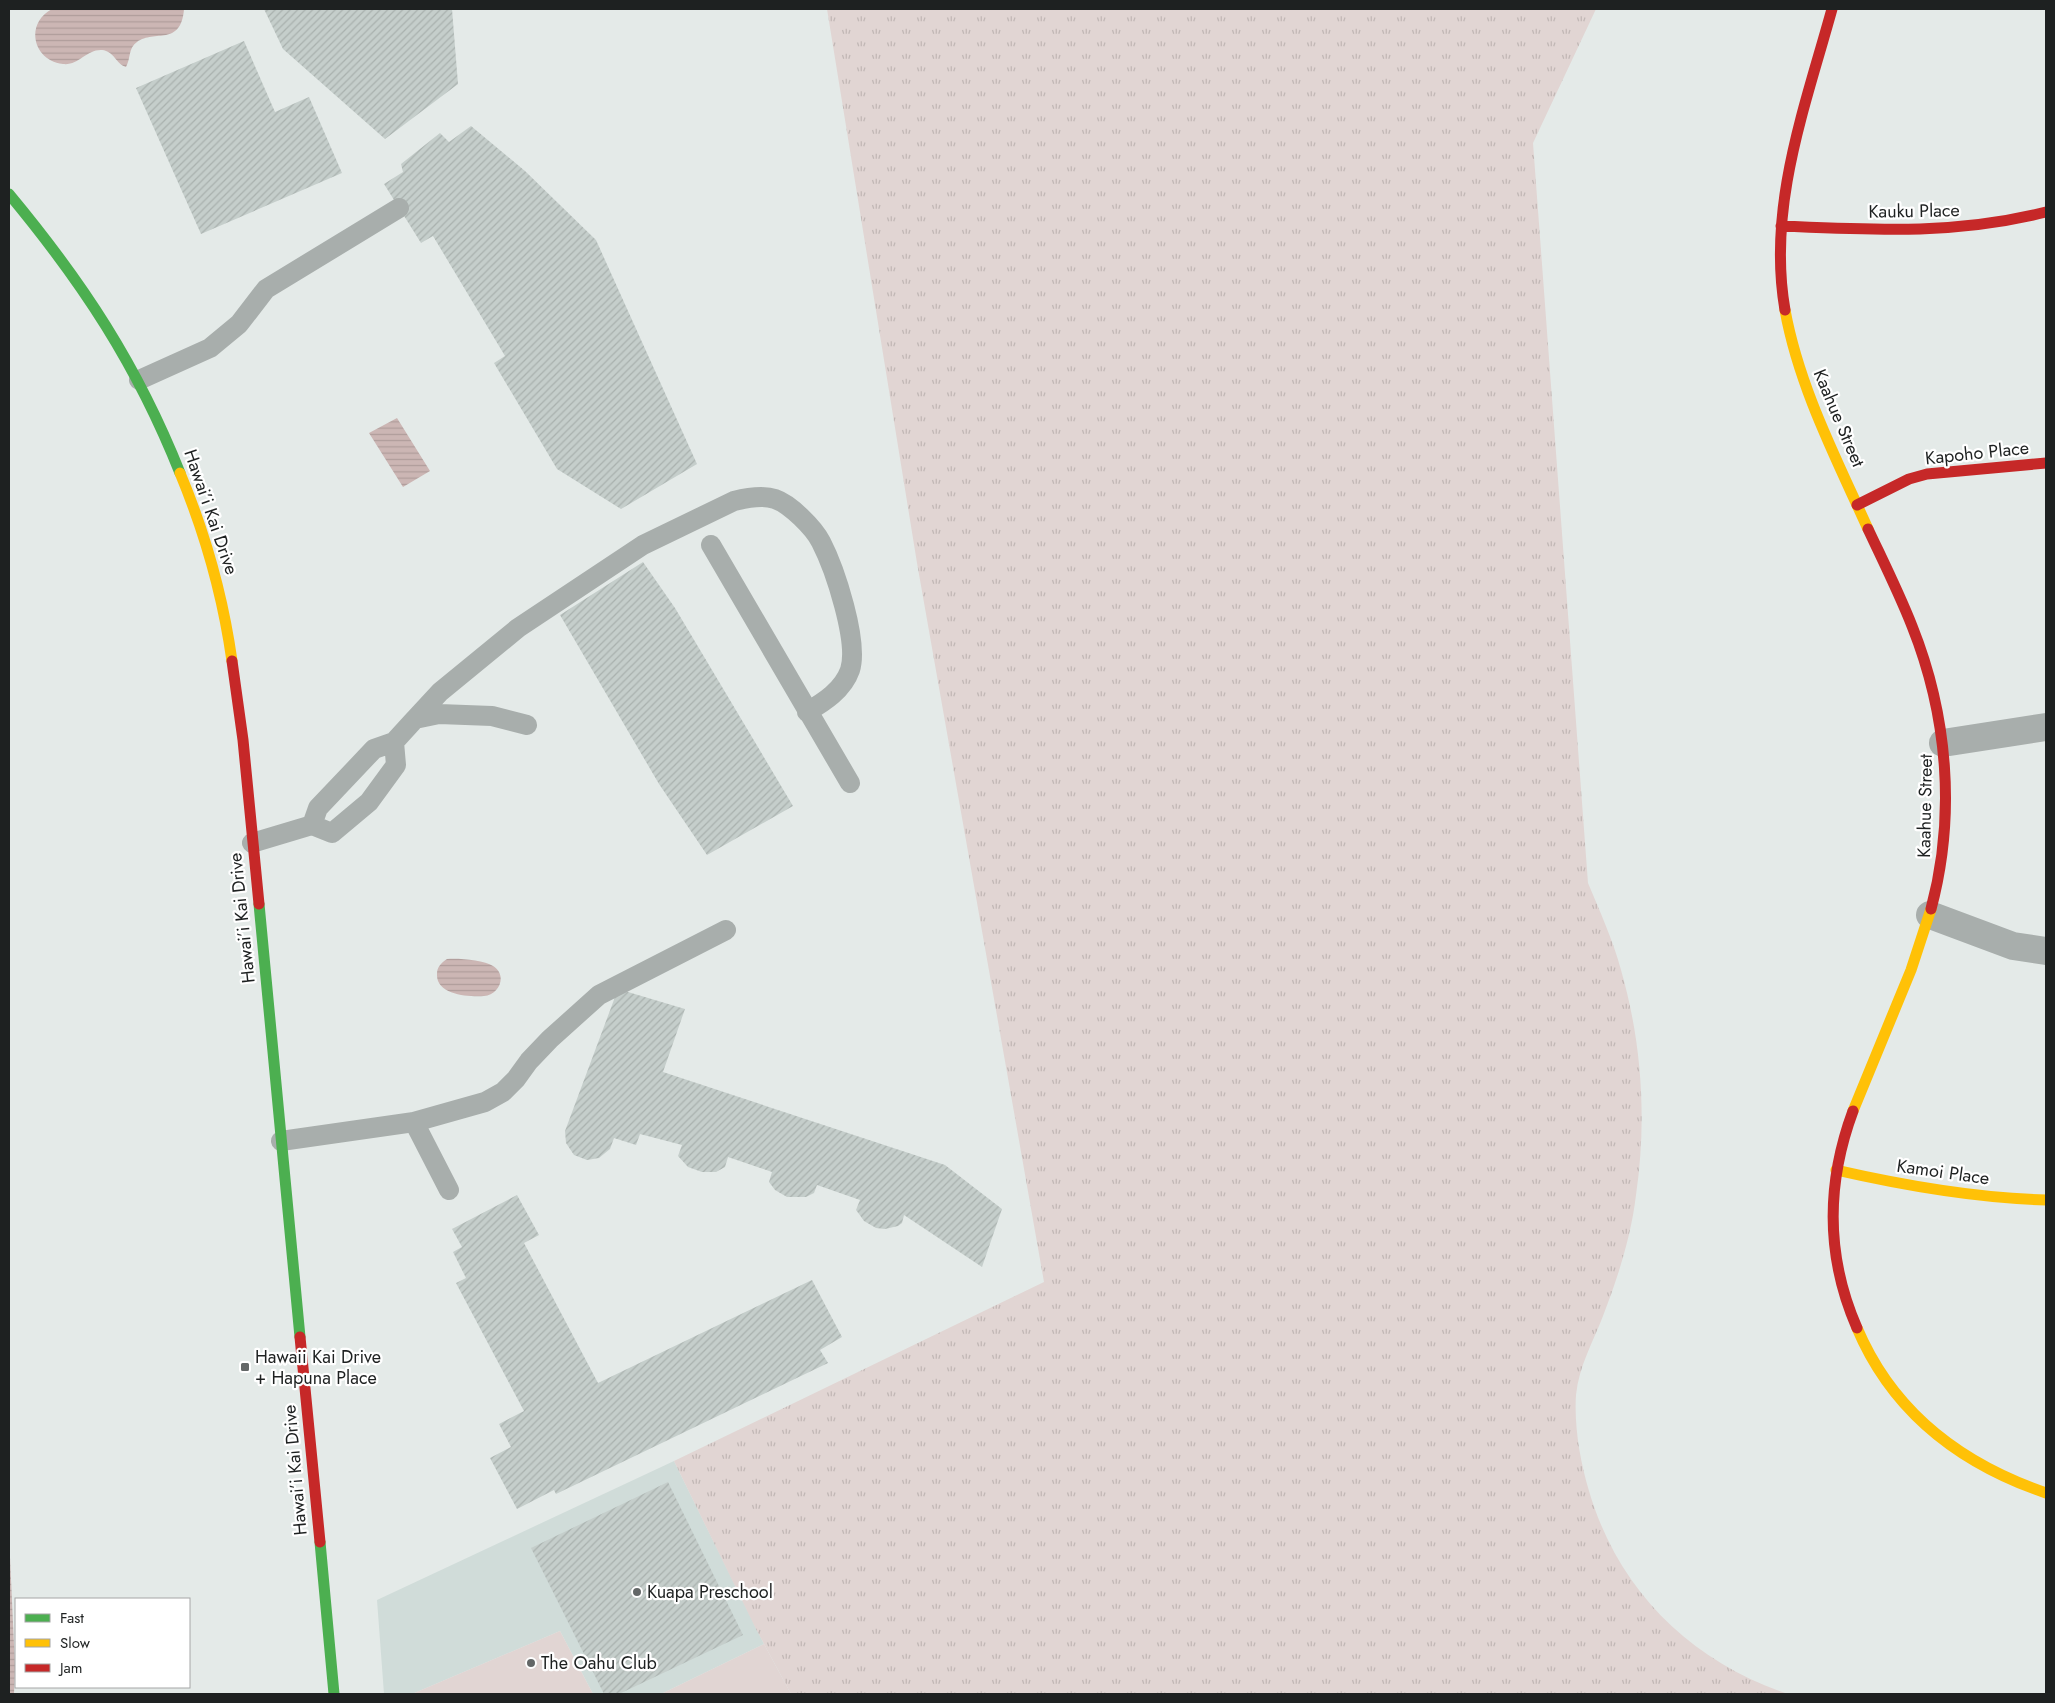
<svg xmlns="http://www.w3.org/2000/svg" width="2055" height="1703" font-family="Jost,sans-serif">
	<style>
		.built { fill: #d0dcd9 }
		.grass { fill: url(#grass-tufts) }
		.pitch { fill: #e1d5d3 }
		.water { fill: url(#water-rules) }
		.building { fill: url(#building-hatch) }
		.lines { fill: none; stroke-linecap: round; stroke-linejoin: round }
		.lane { stroke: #a8aeac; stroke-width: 20 }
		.street { stroke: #a8aeac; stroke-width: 28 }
		.fast { stroke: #4caf50; stroke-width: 11 }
		.slow { stroke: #ffc107; stroke-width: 11 }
		.jam { stroke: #c62828; stroke-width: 11 }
		.poi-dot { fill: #636767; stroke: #fff; stroke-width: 2 }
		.labels { text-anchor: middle; stroke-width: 4.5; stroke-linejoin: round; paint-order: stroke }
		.street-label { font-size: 18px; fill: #1e2121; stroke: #fff }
		.poi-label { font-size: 18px; fill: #1e2121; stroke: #fff; text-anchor: start }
	</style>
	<defs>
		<pattern id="grass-tufts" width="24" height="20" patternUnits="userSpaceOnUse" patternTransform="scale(1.25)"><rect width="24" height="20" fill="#e1d5d3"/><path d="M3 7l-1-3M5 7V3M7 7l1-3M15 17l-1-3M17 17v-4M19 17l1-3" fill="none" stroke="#c1b7b5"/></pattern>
		<pattern id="water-rules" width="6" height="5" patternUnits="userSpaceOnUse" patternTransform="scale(1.25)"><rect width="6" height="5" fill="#ccb6b4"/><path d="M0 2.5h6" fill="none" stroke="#af9c9a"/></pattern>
		<pattern id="building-hatch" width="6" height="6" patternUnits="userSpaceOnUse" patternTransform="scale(1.25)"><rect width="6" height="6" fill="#c5cecb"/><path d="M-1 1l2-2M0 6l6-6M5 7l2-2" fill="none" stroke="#a9b1ae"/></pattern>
	</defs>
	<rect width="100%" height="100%" fill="#e4eae8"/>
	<path class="built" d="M674 1461 764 1644 661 1694H593L560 1631 412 1694H384L377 1600Z"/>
	<path class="grass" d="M827 9H1596L1533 143 1588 883C1600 912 1613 940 1621 970 1642 1043 1647 1120 1636 1195 1631 1237 1618 1277 1603 1316 1593 1342 1579 1366 1576 1395 1574 1426 1580 1461 1589 1491 1618 1590 1690 1661 1788 1694H791L756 1629 674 1461 1044 1282 917 563Z"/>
	<path class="pitch" d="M560 1631 593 1694H412Z
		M764 1644 791 1694H661Z"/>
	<path class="water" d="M52 9H184C181 47 155 29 137 42 128 48 131 58 126 67 116 64 114 51 102 50 87 49 78 66 63 64 32 60 25 23 52 9Z
		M397 418 430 471 403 487 369 433Z
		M447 959C458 958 484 960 493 966 508 975 499 995 484 996 469 997 436 995 437 974 437 967 441 963 447 959Z
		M9 1535 15 1667 14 1694H9Z"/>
	<path class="building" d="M264 9H452L458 84 385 139 283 49Z
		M244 41 275 112 309 97 342 173 201 234 136 88Z
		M471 126 525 171 596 240 697 464 621 509 557 469 494 363 505 356 433 236 421 243 384 184 403 172 401 164 440 133 449 142Z
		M643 562 675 608 793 806 707 855 659 784 560 615Z
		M618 989 685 1009 663 1072 945 1165 1002 1209 982 1267 904 1215 902 1223 898 1226 885 1229 876 1228 864 1221 859 1214 856 1210 860 1200 817 1185 814 1193 806 1197H787L775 1190 769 1182 772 1172 728 1157 725 1167 716 1172H702L688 1167 678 1156 682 1145 640 1134 636 1145 614 1138 610 1149 599 1158 587 1160 574 1155 566 1143 565 1131Z
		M517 1195 539 1235 524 1243 598 1383 812 1280 842 1337 820 1350 828 1363 556 1494 554 1490 517 1509 490 1458 511 1447 499 1424 524 1411 456 1283 466 1278 453 1252 462 1247 452 1229Z
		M668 1482 743 1635 619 1694H604L531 1548Z"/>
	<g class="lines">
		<path class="lane" d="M139 380 210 348 239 324 266 289 399 208
			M711 545 850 783
			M415 719 440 692 518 628 643 545 734 501C746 498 763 495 775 499 790 504 814 528 821 542 835 569 859 642 850 670 843 690 824 702 807 712
			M312 825 318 808 374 749 394 742 415 719 439 714 492 716 527 725
			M252 843 312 825 332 833 369 802 396 765 394 742
			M414 1122 449 1190
			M281 1141 414 1122 485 1102 503 1092 516 1079 529 1061 550 1039 599 995 726 930"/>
		<path class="street" d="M1943 743 2046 727
			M1930 915 2013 946 2046 951"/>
		<path class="fast" d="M9 194C83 283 137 365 180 473
			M259 904 300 1337
			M320 1542 334 1694"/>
		<path class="slow" d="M1785 310C1799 387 1836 458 1868 529
			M180 473C205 533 223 597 232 661
			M1853 1111 1911 970 1931 909
			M1836 1170C1906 1186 1975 1198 2046 1200
			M1857 1328C1893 1413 1961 1464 2046 1493"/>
		<path class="jam" d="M1781 226C1873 230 1955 235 2046 212
			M1785 310C1767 207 1805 107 1832 9
			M1857 505 1909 479 1927 474 2046 463
			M1868 529C1883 561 1899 593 1912 626 1948 716 1956 816 1931 909
			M232 661 243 740 259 904
			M1853 1111C1826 1184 1826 1257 1857 1328
			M300 1337 320 1542"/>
	</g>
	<g class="poi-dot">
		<rect x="240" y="1362" width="10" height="10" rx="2.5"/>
		<circle cx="637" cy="1592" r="5"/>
		<circle cx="531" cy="1663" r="5"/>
	</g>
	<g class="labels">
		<g class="street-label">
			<text transform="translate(1914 211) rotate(-1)" y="6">Kauku Place</text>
			<text transform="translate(1839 418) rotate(67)" y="6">Kaahue Street</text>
			<text transform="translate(1977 453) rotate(-6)" y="6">Kapoho Place</text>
			<text transform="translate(211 512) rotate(71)" y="6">Hawai’i Kai Drive</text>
			<text transform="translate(1925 806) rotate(-89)" y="6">Kaahue Street</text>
			<text transform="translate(242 918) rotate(-96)" y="6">Hawai’i Kai Drive</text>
			<text transform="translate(1943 1172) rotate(8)" y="6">Kamoi Place</text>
			<text transform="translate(295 1470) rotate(-95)" y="6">Hawai’i Kai Drive</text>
		</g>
		<g class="poi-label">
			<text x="255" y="1363">Hawaii Kai Drive<tspan x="255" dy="21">+ Hapuna Place</tspan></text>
			<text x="647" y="1598">Kuapa Preschool</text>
			<text x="541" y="1669">The Oahu Club</text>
		</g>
	</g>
	<rect width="2055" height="1703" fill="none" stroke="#1e2121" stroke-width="20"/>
	<rect x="15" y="1598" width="175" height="90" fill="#ffffff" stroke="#a5a6a6"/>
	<rect x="25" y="1614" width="25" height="8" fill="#4caf50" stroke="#a5a6a6"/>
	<text x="60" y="1623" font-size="15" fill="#1e2121">Fast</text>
	<rect x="25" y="1639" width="25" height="8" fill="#ffc107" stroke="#a5a6a6"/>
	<text x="60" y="1648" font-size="15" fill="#1e2121">Slow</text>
	<rect x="25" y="1664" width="25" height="8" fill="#c62828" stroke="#a5a6a6"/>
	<text x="60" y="1673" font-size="15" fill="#1e2121">Jam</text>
</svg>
